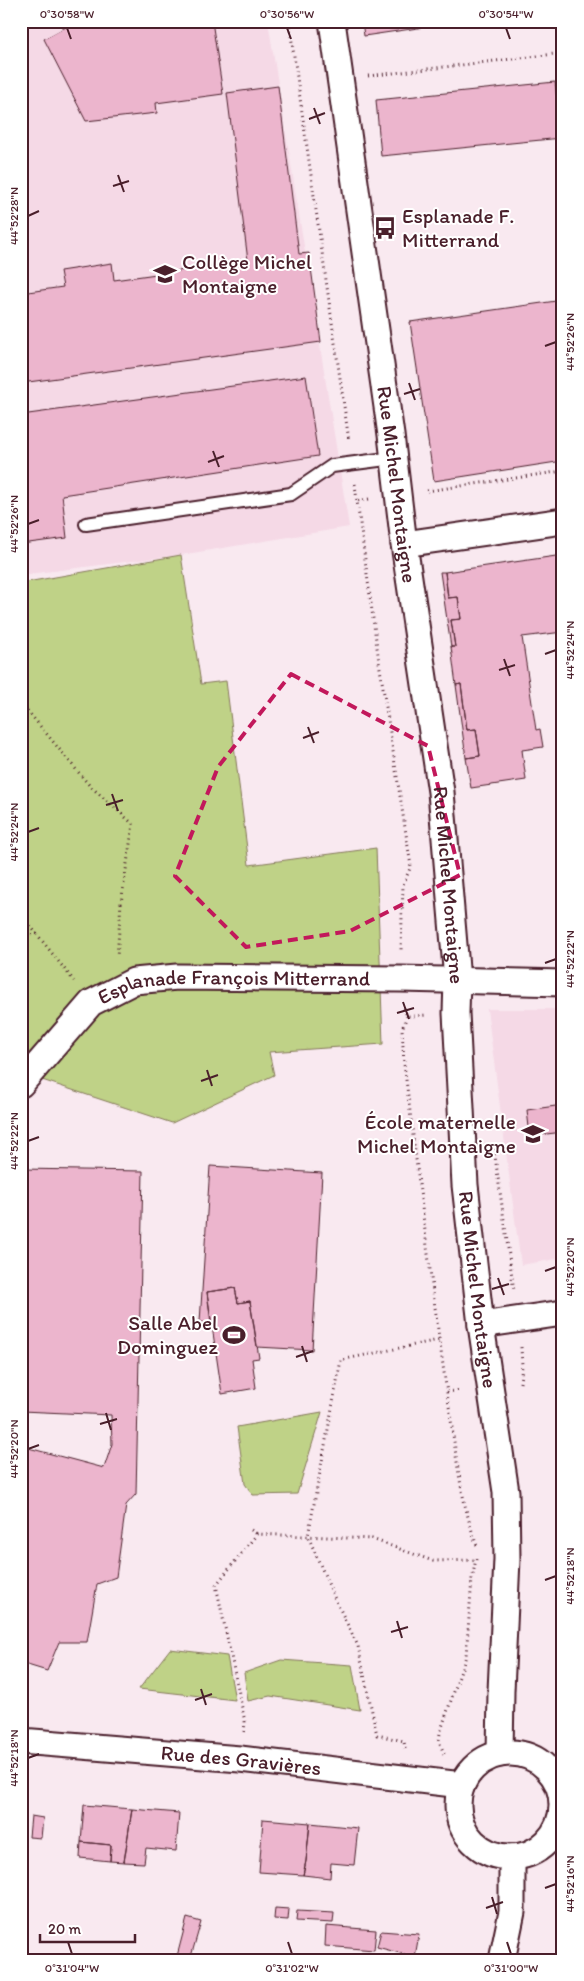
<svg xmlns="http://www.w3.org/2000/svg" width="584" height="1981" font-family="Itim,sans-serif">
	<style>
		.built { fill: #f5d9e6 }
		.green { fill: #bfd287; stroke: #847859 }
		.building { fill: #ecb5cd; stroke: #4a1f2b }
		.lines { fill: none; stroke-linecap: round; stroke-linejoin: round }
		.lane-casing { stroke: #4a1f2b; stroke-width: 16 }
		.street-casing { stroke: #4a1f2b; stroke-width: 29 }
		.path { stroke: #4a1f2b; stroke-width: 3; stroke-dasharray: 1 4; stroke-linecap: butt }
		.lane { stroke: #fff; stroke-width: 12 }
		.street { stroke: #fff; stroke-width: 25 }
		.marked { fill: none; stroke: #c2185b; stroke-width: 4; stroke-dasharray: 10 6; stroke-linejoin: round }
		.ticks { fill: none; stroke: #4a1f2b; stroke-width: 2 }
		.labels { text-anchor: middle; stroke-width: 4; stroke-linejoin: round; paint-order: stroke }
		.poi-label { font-size: 21px; fill: #4a1f2b; stroke: #fff; text-anchor: start }
		.street-label { font-size: 21px; fill: #4a1f2b; stroke: #fff }
		.neatline { fill: none; stroke: #4a1f2b; stroke-width: 2 }
		.ticks-label { font-size: 12px; text-anchor: middle; fill: #4a1f2b }
	</style>
	<rect width="100%" height="100%" fill="#f9e9f0"/>
	<filter id="ink" filterUnits="userSpaceOnUse"><feTurbulence type="fractalNoise" baseFrequency=".02" numOctaves="2"/><feDisplacementMap in="SourceGraphic" scale="10" xChannelSelector="R" yChannelSelector="G"/><feConvolveMatrix kernelMatrix="1 2 1 2 8 2 1 2 1" color-interpolation-filters="sRGB"/></filter>
	<g filter="url(#ink)">
		<path class="built" d="M21 21H268L349 527 181 555 21 575Z
			M487 1009H563V1258L521 1265Z"/>
		<path class="green" d="M181 555 201 684 226 681 249 865 376 848 383 1044 269 1052 274 1075 172 1123 21 1073V583Z
			M322 1412 297 1494 253 1495 245 1484 237 1427Z
			M170 1649 227 1656 235 1700 139 1689Z
			M281 1660 352 1665 360 1710 270 1696 248 1701 244 1673Z"/>
		<path class="building" d="M77 21H212L223 94 156 103 157 113 86 121 44 39Z
			M362 21H465L364 36Z
			M555 82 561 138 381 156 376 100Z
			M278 86 299 254 309 253 321 342 21 383V293L63 287 60 271 112 263 114 280 248 261 227 93Z
			M563 300V461L434 481 410 322Z
			M306 376 318 456 62 495 67 538 21 544V415Z
			M563 555V632L522 637 536 730 540 729 543 747 522 750 526 780 471 788 466 758 480 756 476 729 467 730 461 684 456 685 451 647H455L451 620 461 619 458 597 448 598 445 572Z
			M440 572H445L448 598 458 597 461 619 451 620 455 647H451Z
			M461 684 467 730 476 729 480 756 466 758 456 685Z
			M563 1105V1132L530 1136 527 1110Z
			M210 1166 322 1173 312 1350 257 1347 250 1301 238 1303 235 1288 207 1292 211 1323 200 1322Z
			M21 1169 143 1171 136 1494 126 1505 116 1577 97 1584 87 1642H59L47 1671 21 1663V1446L104 1468 112 1444 111 1415 21 1411Z
			M235 1288 238 1303 250 1301 259 1358 252 1359 256 1388 222 1394 207 1292Z
			M84 1805 132 1809 124 1862 110 1861 111 1845 81 1842Z
			M132 1809 179 1813 176 1851 146 1848 144 1863 124 1862Z
			M31 1816 43 1818 41 1838 29 1837Z
			M263 1819 310 1823 306 1861 303 1875 259 1872Z
			M310 1823 358 1828 354 1865 331 1863 330 1878 303 1875 306 1861Z
			M81 1842 111 1845 110 1861 80 1858Z
			M21 1881 29 1882 25 1900H21Z
			M275 1908 289 1909 288 1920 274 1919Z
			M297 1911 334 1913 333 1923 296 1921Z
			M187 1918 201 1922 190 1960H176Z
			M326 1926 376 1930 374 1950 325 1946Z
			M381 1931 419 1934 415 1957 377 1947Z
			M21 1953 47 1960H21Z
			M142 1955 159 1960H140Z"/>
		<g class="lines">
			<defs>
				<path id="lane" d="M86 524 291 494 332 466 394 458"/>
				<g id="street">
					<path id="s1" d="M332 21 391 435 404 544 441 792 457 980 456 1013 465 1185 481 1325 506 1492 507 1559 501 1691 500 1754"/>
					<path d="M404 544 563 521"/>
					<path id="s2" d="M21 1084 91 1003 134 981 177 977 401 979 563 983"/>
					<path d="M481 1325 563 1313"/>
					<path id="s3" d="M21 1741 240 1759 462 1785"/>
					<circle cx="510" cy="1805" r="52"/>
					<path d="M502 1960 512 1912V1857"/>
				</g>
			</defs>
			<use href="#lane" class="lane-casing"/>
			<use href="#street" class="street-casing"/>
			<path class="path" d="M289 21 349 441
				M368 76 563 53
				M355 484 357 501
				M427 491 563 471
				M369 499 357 501 379 662 411 866 403 885 401 950
				M21 703 89 785 133 824 121 903 117 957
				M21 914 74 981
				M21 933 37 934
				M404 1008 407 1016 428 1015
				M407 1016 402 1029 404 1064C418 1174 431 1284 447 1393 455 1443 459 1497 477 1546
				M494 1149 514 1291
				M520 1383 522 1366 521 1347
				M447 1392 461 1390
				M251 1530 257 1534
				M244 1732 245 1722 216 1585 257 1534 372 1539 433 1561 476 1560
				M405 1749 404 1741 377 1735 358 1646 333 1595 308 1536 341 1360 439 1340
				M444 1754 439 1741 440 1733 466 1656 472 1579 476 1559"/>
			<use href="#lane" class="lane"/>
			<use href="#street" class="street"/>
		</g>
	</g>
	<path class="marked" d="M291 674 428 746 460 875 350 931 246 947 175 876 218 767Z"/>
	<path class="ticks" d="M67 28 71 39M287 28 291 39M506 28 510 39M314 108 320 124M309 119 325 113M118 175 124 192M113 186 129 181M28 216 39 211M545 346 556 342M409 383 415 400M404 394 420 389M213 451 219 467M208 462 224 456M28 524 39 520M545 654 556 650M504 659 510 676M499 670 515 665M308 727 314 743M303 738 319 732M112 794 118 811M106 805 123 800M28 832 39 828M545 963 556 959M403 1002 409 1019M397 1013 414 1008M207 1070 212 1086M201 1081 218 1075M28 1141 39 1137M545 1271 556 1267M498 1278 504 1295M492 1289 509 1284M302 1346 307 1362M296 1357 313 1351M106 1413 111 1430M100 1424 117 1419M28 1449 39 1445M545 1580 556 1576M397 1621 402 1638M391 1632 408 1627M201 1689 206 1705M195 1700 212 1694M28 1758 39 1754M545 1888 556 1884M492 1897 497 1914M486 1908 503 1902M68 1942 72 1954M288 1942 292 1954M507 1942 511 1954"/>
	<defs>
		<symbol id="bus-bare" viewBox="-9 -9 18 18"><path d="M-5-6H5V4H4V6H2V4H-2V6H-4V4H-5ZM-3.5-4V0h7V-4ZM-3.5 1.2v1.5H-2V1.2ZM2 1.2v1.5H3.5V1.2Z" fill="#4a1f2b" stroke="#fff" stroke-width="2.5" paint-order="stroke"/></symbol>
		<symbol id="school-bare" viewBox="-9 -9 18 18"><path d="M0-5L7-2L0 1L-7-2ZM-4 1L0 2.5L4 1V4Q0 6-4 4Z" fill="#4a1f2b" stroke="#fff" stroke-width="2.5" paint-order="stroke"/></symbol>
		<symbol id="stadium-bare" viewBox="-9 -9 18 18"><path d="M0-5a6.5 5 0 1 0 0 10a6.5 5 0 1 0 0-10ZM-3.5-1.8h7v3.6h-7Z" fill="#4a1f2b" stroke="#fff" stroke-width="2.5" paint-order="stroke"/></symbol>
	</defs>
	<g fill-rule="evenodd">
		<use href="#bus-bare" x="369" y="212" width="32" height="32"/>
		<use href="#school-bare" x="149" y="258" width="32" height="32"/>
		<use href="#school-bare" x="517" y="1118" width="32" height="32"/>
		<use href="#stadium-bare" x="218" y="1319" width="32" height="32"/>
	</g>
	<g class="labels">
		<g class="poi-label">
			<text x="402" y="223">Esplanade F.<tspan x="402" dy="24">Mitterrand</tspan></text>
			<text x="182" y="269">Collège Michel<tspan x="182" dy="24">Montaigne</tspan></text>
			<text x="516" y="1129" text-anchor="end">École maternelle<tspan x="516" dy="24">Michel Montaigne</tspan></text>
			<text x="218" y="1330" text-anchor="end">Salle Abel<tspan x="218" dy="24">Dominguez</tspan></text>
		</g>
		<g class="street-label">
			<text dy="7" stroke="none"><textPath href="#s1" startOffset="468">Rue Michel Montaigne</textPath></text>
			<text dy="7" stroke="none"><textPath href="#s1" startOffset="872">Rue Michel Montaigne</textPath></text>
			<text dy="7" stroke="none"><textPath href="#s2" startOffset="254">Esplanade François Mitterrand</textPath></text>
			<text dy="7" stroke="none"><textPath href="#s1" startOffset="1278">Rue Michel Montaigne</textPath></text>
			<text dy="7" stroke="none"><textPath href="#s3" startOffset="221">Rue des Gravières</textPath></text>
		</g>
	</g>
	<rect width="584" height="1981" fill="none" stroke="#fff" stroke-width="55"/>
	<path d="M40 1934v8h95v-8" fill="none" stroke="#4a1f2b" stroke-width="2.5"/>
	<text x="48" y="1934" font-size="15" fill="#4a1f2b" stroke="#ffffff" stroke-width="4" paint-order="stroke">20 m</text>
	<rect x="28" y="28" width="528" height="1926" class="neatline"/>
	<g class="ticks-label">
		<text x="67" y="18">0°30'58"W</text>
		<text x="287" y="18">0°30'56"W</text>
		<text x="506" y="18">0°30'54"W</text>
		<text transform="translate(14 216) rotate(-90)" y="4">44°52'28"N</text>
		<text transform="translate(570 342) rotate(-90)" y="4">44°52'26"N</text>
		<text transform="translate(14 524) rotate(-90)" y="4">44°52'26"N</text>
		<text transform="translate(570 650) rotate(-90)" y="4">44°52'24"N</text>
		<text transform="translate(14 832) rotate(-90)" y="4">44°52'24"N</text>
		<text transform="translate(570 959) rotate(-90)" y="4">44°52'22"N</text>
		<text transform="translate(14 1141) rotate(-90)" y="4">44°52'22"N</text>
		<text transform="translate(570 1267) rotate(-90)" y="4">44°52'20"N</text>
		<text transform="translate(14 1449) rotate(-90)" y="4">44°52'20"N</text>
		<text transform="translate(570 1576) rotate(-90)" y="4">44°52'18"N</text>
		<text transform="translate(14 1758) rotate(-90)" y="4">44°52'18"N</text>
		<text transform="translate(570 1884) rotate(-90)" y="4">44°52'16"N</text>
		<text x="72" y="1972">0°31'04"W</text>
		<text x="292" y="1972">0°31'02"W</text>
		<text x="511" y="1972">0°31'00"W</text>
	</g>
</svg>
